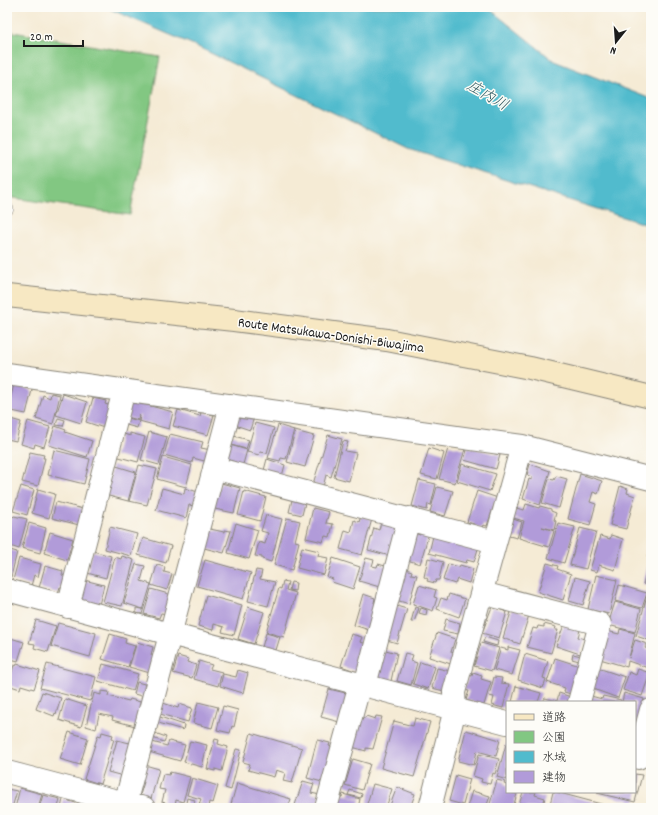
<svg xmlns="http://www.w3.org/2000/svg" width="658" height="815" font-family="Dekko,'Klee One',sans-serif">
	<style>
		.green { fill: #82c782; stroke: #4f724f }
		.water { fill: #51bbcd; stroke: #366c74 }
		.building { fill: #b19bd9 }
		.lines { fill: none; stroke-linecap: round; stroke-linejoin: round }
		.lane-casing { stroke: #888478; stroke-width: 12 }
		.street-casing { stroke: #888478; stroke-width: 24 }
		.secondary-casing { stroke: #888478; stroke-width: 24 }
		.lane { stroke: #fff; stroke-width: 11 }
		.street { stroke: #fff; stroke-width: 22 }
		.secondary { stroke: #f7e8c3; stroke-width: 22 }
		.labels { text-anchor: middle; stroke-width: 3; stroke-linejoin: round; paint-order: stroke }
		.street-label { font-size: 14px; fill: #1c1c1c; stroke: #fdfcf7 }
		.water-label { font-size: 15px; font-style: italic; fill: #315c63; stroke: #fdfcf7 }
	</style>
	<rect width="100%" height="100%" fill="#fdfcf7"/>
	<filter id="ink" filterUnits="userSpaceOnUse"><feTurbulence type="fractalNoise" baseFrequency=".025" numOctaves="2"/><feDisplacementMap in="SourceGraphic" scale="8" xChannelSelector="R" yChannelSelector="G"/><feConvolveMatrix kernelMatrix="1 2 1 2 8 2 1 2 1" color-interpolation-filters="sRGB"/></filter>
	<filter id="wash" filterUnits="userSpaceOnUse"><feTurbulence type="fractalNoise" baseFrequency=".012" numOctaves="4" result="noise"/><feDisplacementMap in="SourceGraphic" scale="16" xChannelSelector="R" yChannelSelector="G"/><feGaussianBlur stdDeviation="0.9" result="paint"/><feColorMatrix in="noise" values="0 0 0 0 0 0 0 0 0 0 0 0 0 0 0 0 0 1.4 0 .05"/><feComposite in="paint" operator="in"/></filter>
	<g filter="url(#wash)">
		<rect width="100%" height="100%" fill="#f5ebd5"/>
		<path class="green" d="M7 31 160 57 130 215 7 197Z"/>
		<path class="water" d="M105 7H487L554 61 651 99V226L408 149 194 45Z"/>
		<g id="blocks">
			<path class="building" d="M14 385 32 390 26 414 7 410Z
				M51 393 60 395 53 424 36 419 43 395 50 398Z
				M63 394 87 402 81 423 56 415Z
				M93 398 106 401 105 404 111 406 104 428 86 422Z
				M128 400 173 412 169 429 139 421 140 416 139 415 138 420 123 416Z
				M236 409 255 414 250 430 232 424Z
				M178 410 200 416 201 412 214 415 208 435 173 426Z
				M124 417 139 421 137 428 123 424Z
				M7 418 21 422 16 441 7 439Z
				M58 418 65 420 63 426 56 425Z
				M28 421 50 427 44 447 35 444 34 448 21 444Z
				M255 423 274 428 267 453 260 452 259 455 247 452Z
				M278 425 294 430 286 459 281 458 280 461 268 458Z
				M55 426 66 430 65 432 92 441 87 457 49 445Z
				M295 431 314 436 305 467 287 462Z
				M149 432 167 437 159 465 141 460Z
				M121 433 130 436V433L145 437 138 462 115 456Z
				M170 434 203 442 201 448 211 450 208 462 193 458 192 463 164 455Z
				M230 435 249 440 246 449 227 444Z
				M328 435 342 439 331 477 326 475 323 487 313 484Z
				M343 441 348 442 345 451 356 453 349 481 334 477Z
				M227 444 247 450 242 468 235 466 236 462 223 458Z
				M449 445 465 449 455 483 439 479Z
				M468 447 500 455 496 469 464 460Z
				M429 448 444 453 437 479 421 475Z
				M54 450 90 459 84 484 48 475Z
				M30 452 44 455 43 458H45L38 486 22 482Z
				M163 457 192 465 186 487 157 479Z
				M267 459 285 465 281 480 263 474Z
				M462 464 496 474 490 491 457 481Z
				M530 464 550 471 540 505 523 499 529 479 532 480V477L527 475Z
				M113 465 136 472 128 501 105 495Z
				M139 465 157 469 147 505 129 501Z
				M580 474 602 481 598 494 593 492 590 502 596 504 590 525 568 519Z
				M556 476 567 479 559 508 542 503 549 479 554 480Z
				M419 480 436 484 431 505 428 504 427 510 412 506Z
				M221 483 240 488 234 513 210 508Z
				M21 486 34 490 27 515 13 511Z
				M620 486 628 489 627 493 635 496 626 529 610 525Z
				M437 487 453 491 445 516 430 512Z
				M162 488 184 494 185 488 198 492 194 506 189 505 186 518 156 510Z
				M38 489 55 494 49 518 32 513Z
				M244 491 266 497 260 521 238 515Z
				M477 491 498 498 495 502 487 526 483 525 481 529 474 526V524L467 522Z
				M293 496 306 499 302 515 289 512Z
				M56 502 83 509 79 525 52 518Z
				M526 504 539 508 540 506 551 509V511L556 513 554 520 556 521 554 530 542 527 554 531 549 547 519 538 524 521 513 518 516 508 524 510Z
				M313 508 329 512 326 523 333 524 330 537 325 536 323 542 306 538Z
				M266 515 282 519 271 562 262 559V557L255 556 259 542 265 544 268 533 261 531Z
				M14 516 27 519 19 549 7 545 8 538H7V531L11 517H13Z
				M361 516 372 519 362 555 340 549 345 530 351 532 354 520 359 522Z
				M287 518 300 521 295 541 299 542 292 570 274 565Z
				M382 518 400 524 390 556 368 550 374 528 379 530Z
				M510 518 522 522 517 538 505 535Z
				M29 523 46 528 40 553 22 548Z
				M236 523 258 530 249 559 228 553Z
				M558 523 575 527 564 563 548 558Z
				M110 527 137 534 131 556 105 549Z
				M580 528 596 532 586 569 570 565Z
				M210 529 224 532V530L231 531 224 553 204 548 206 531 209 532Z
				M421 531 429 533 420 564 404 559 412 532 420 535Z
				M50 532 73 539 67 560 44 553Z
				M611 535 623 539 615 570 599 565 597 572 590 570 600 536 610 539Z
				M433 536 482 545 481 550 478 549 474 562 467 560 466 563 429 553Z
				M143 538 171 546 166 563 138 555Z
				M650 545H651V586L643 584 650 558 647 557Z
				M302 547 319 551 318 556 328 558 324 575 297 568Z
				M7 549 17 552 11 577 7 576Z
				M93 551 111 556 106 578 87 573Z
				M122 556 134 560 122 606 103 602 115 557 121 559Z
				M19 558 41 564 38 577 34 575 31 586 13 580Z
				M333 558 360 567 353 589 332 582 333 579 327 577Z
				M366 558 374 560 372 566 377 567 378 564 389 567 383 588 359 581Z
				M428 558 443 562 439 580H436L435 583 427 581 428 579 424 577Z
				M205 560 251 573 243 599 197 586Z
				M547 563 558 566 557 569 571 574 563 600 538 592Z
				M136 564 145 566 141 581 151 584 142 614 136 613V608L143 609 124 603Z
				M448 564 459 567 460 565 473 569 469 583 457 579 455 584 443 580Z
				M157 565 165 567 164 572 172 574 167 590 151 585Z
				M45 566 63 571 62 575 67 576 63 588 60 587 58 593 39 588Z
				M403 568 412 571 411 574 417 575 409 604 393 599Z
				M256 570 262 571 260 579 275 582 268 606 248 601Z
				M596 575 617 580 609 614 588 609Z
				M575 577 590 581 583 605 569 601Z
				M84 580 104 585 99 605 78 599Z
				M283 581 288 582 286 590 296 593 284 637 266 632 279 588 281 589Z
				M291 582 296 583 295 591 289 590Z
				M419 585 436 590 434 597 437 598 433 611 413 604Z
				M619 585 647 593 642 608 615 601Z
				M151 589 172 595 167 614 161 613 159 618 144 614Z
				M363 594 375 598 374 603 380 605 372 631 354 625Z
				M449 594 465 599 459 617 437 609 441 598 447 600Z
				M206 595 242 605 234 635 222 632 224 627 214 624 213 630 198 626Z
				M647 596 651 597V641L636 636Z
				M615 602 641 609 635 632 608 625Z
				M393 605 407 609 397 643 387 640Z
				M248 607 264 612 254 644 238 639Z
				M415 607 419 608 414 622H411Z
				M492 607 507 612 499 638 482 633Z
				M421 608 427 610 426 615 419 613Z
				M512 609 529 615 520 644 503 638Z
				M446 619 460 623 458 634 443 631Z
				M36 620 56 626 48 652 34 648 35 644 29 643Z
				M58 623 96 633 90 657 51 646Z
				M544 624 556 627 555 630H558L551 653 527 647 533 628 537 629 538 626 544 627Z
				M564 625 580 630 578 637 585 639 580 654 556 646Z
				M620 629 635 633 629 658 635 640 647 644 645 648 651 650V669L628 661 627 667 600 659 607 631 619 634Z
				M266 633 280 637 276 650 262 647Z
				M437 633 455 639 451 652 454 653 451 664 429 657Z
				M110 634 126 639 125 643 135 646 128 667 102 659Z
				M351 634 362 637 360 642 368 644 358 672 341 666Z
				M7 637 24 642 18 661 7 658Z
				M485 637 498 641 497 646 483 642Z
				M137 642 153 647 151 655 155 657 150 673 129 667Z
				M481 643 499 648 492 671 474 666Z
				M508 647 520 650 512 675 494 670 501 648 508 650Z
				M382 649 397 653 391 681 375 677Z
				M405 653 413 655 411 661 417 663 411 685 397 681Z
				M525 654 548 661 543 678 546 679 543 688 518 680Z
				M573 654 581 656 579 661 572 659Z
				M178 656 188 659 187 662 196 665 192 678 173 673Z
				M555 658 580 666 571 694 564 692 565 688 547 682Z
				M199 661 212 665 210 669 222 672 218 686 194 679Z
				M420 662 435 667 428 689 413 684Z
				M17 664 40 671 34 689 21 685 20 689 8 685 14 665 16 666Z
				M47 664 96 677 90 701 40 688Z
				M103 664 138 674 133 691 98 681Z
				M437 668 450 671 444 691 432 688Z
				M598 668 625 677 618 698 596 690V689L592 688Z
				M638 669 650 673 642 696 623 690 629 672 636 675Z
				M238 670 248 673 243 693 220 686 223 674 236 677Z
				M473 673 482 676 481 679 491 682 484 705 466 700 469 691 464 690 469 675 472 676Z
				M494 677 502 678 501 683 509 684 503 708 492 705 494 697 489 696Z
				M137 682 148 685 145 697 134 694Z
				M516 686 541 693 538 702H512Z
				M329 689 350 694 343 723 321 717Z
				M101 691 109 692 108 696 129 701 130 699 144 703 139 727 112 720 113 717 99 714 96 729 86 726 94 693 101 695Z
				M42 692 61 698 56 714 55 713 54 716 36 709Z
				M559 693 571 697 569 702H543L545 698 557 701Z
				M624 693 644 699 637 721 635 720V702H622Z
				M591 696 602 699 603 696 621 700 620 702H589Z
				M65 699 87 706 81 727 59 720Z
				M198 702 218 707 212 728 193 723Z
				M163 703 178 708 179 704 192 708 188 722 160 714Z
				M223 706 238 710 234 727 232 726 230 733 217 730Z
				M157 716 184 725 183 730 155 722Z
				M366 716 375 719 376 716 382 717 373 749 366 748V751L352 747 360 717 365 718Z
				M415 718 430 722 414 777 381 768 394 721 413 726Z
				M466 730 500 740 496 756 477 751 474 765 458 761Z
				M69 732 88 738 80 765 60 759Z
				M102 732 113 735 112 738 114 739 100 784 84 779 98 735 101 736Z
				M152 732 166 737 164 742 150 737Z
				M251 733 302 748 292 783 283 781 285 773 276 770 274 777 248 770 250 764 243 762Z
				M215 739 219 740 218 744 228 747 222 771 215 769V771L207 769Z
				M117 740 134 744 123 776 108 772Z
				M317 740 330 743 329 746 335 748 326 783 307 778Z
				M169 741 185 745 180 761 149 752 152 742 167 746Z
				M190 741 207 745 202 767 184 762Z
				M506 744H507V780L497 777Z
				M236 749 241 750 231 790 225 788Z
				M479 754 499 759 495 774 493 773 490 784 481 782 482 779 473 776Z
				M353 759 370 764 362 790 345 785Z
				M145 765 159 769 151 799 140 795 144 782 140 781Z
				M170 772 190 777 183 802 176 800 175 806 162 802 165 790 159 789 163 774 169 775Z
				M635 774 642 775 635 802 597 793 635 792Z
				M456 775 470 779 463 805 449 801Z
				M192 778 218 786 213 803 209 802 208 807 199 804 201 799 187 795Z
				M497 780 505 782 504 784 507 785V792L517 794 513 808 489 807Z
				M303 781 314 784 311 793 320 795 316 808H294Z
				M237 783 291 799 288 808H230Z
				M373 784 392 789 386 808 366 807Z
				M397 787 415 794 410 808H389Z
				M20 788 42 794 38 808H15Z
				M7 789 17 791 12 808H7Z
				M350 790 362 794 361 798 348 795Z
				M472 791 490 796 486 808H472L467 807Z
				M523 792H536L535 795 545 798 542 808H518Z
				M553 792H556L616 808H549Z
				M343 794 360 799 358 808H334L339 797H342Z
				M43 795 60 799 58 808H39Z
				M187 798 195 800 193 808H185Z
				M63 799 85 806 84 808H61Z"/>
		</g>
	</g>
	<g filter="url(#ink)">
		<use href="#blocks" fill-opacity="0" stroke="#888478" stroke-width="1"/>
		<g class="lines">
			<defs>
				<path id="lane" d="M7 209H8"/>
				<path id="street" d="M7 374 522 446 651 479
					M214 468 495 542
					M7 590 170 634 507 723
					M482 593 600 624 579 702
					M68 607 124 390
					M365 685 409 518
					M638 758 651 710
					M7 772 144 808
					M124 808 231 405
					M326 808 360 684
					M430 808 455 709 454 692 522 446"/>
				<path id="secondary" d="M7 296 234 320 387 340 530 368 651 397"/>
			</defs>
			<use href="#lane" class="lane-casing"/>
			<use href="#street" class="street-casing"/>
			<use href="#secondary" class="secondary-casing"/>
			<use href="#lane" class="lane"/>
			<use href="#street" class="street"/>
			<use href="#secondary" class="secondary"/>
		</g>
	</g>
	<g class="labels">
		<g class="street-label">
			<text transform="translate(331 334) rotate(8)" y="5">Route Matsukawa-Donishi-Biwajima</text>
		</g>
		<g class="water-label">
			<text transform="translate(488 95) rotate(30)" y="5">庄内川</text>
		</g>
	</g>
	<rect width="658" height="815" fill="none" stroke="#fdfcf7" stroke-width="24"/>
	<rect x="506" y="701" width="130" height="92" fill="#fdfcf7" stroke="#a3a29f"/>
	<rect x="514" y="714" width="20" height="6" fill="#f7e8c3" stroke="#a3a29f"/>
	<text x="542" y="721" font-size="12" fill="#1c1c1c">道路</text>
	<rect x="514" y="731" width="20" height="12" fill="#82c782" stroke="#a3a29f"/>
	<text x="542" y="741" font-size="12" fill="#1c1c1c">公園</text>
	<rect x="514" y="751" width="20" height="12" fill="#51bbcd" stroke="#a3a29f"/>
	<text x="542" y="761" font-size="12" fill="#1c1c1c">水域</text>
	<rect x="514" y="771" width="20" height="12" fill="#b19bd9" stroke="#a3a29f"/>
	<text x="542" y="781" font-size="12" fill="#1c1c1c">建物</text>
	<g transform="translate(616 42) rotate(197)" stroke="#fdfcf7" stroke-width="3" paint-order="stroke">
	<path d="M0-3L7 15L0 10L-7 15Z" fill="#1c1c1c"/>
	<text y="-6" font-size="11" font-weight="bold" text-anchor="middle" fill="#1c1c1c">N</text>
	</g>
	<path d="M24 40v6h59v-6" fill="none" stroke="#1c1c1c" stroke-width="2"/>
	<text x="30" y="40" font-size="12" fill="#1c1c1c" stroke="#fdfcf7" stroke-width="3" paint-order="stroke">20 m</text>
</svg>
